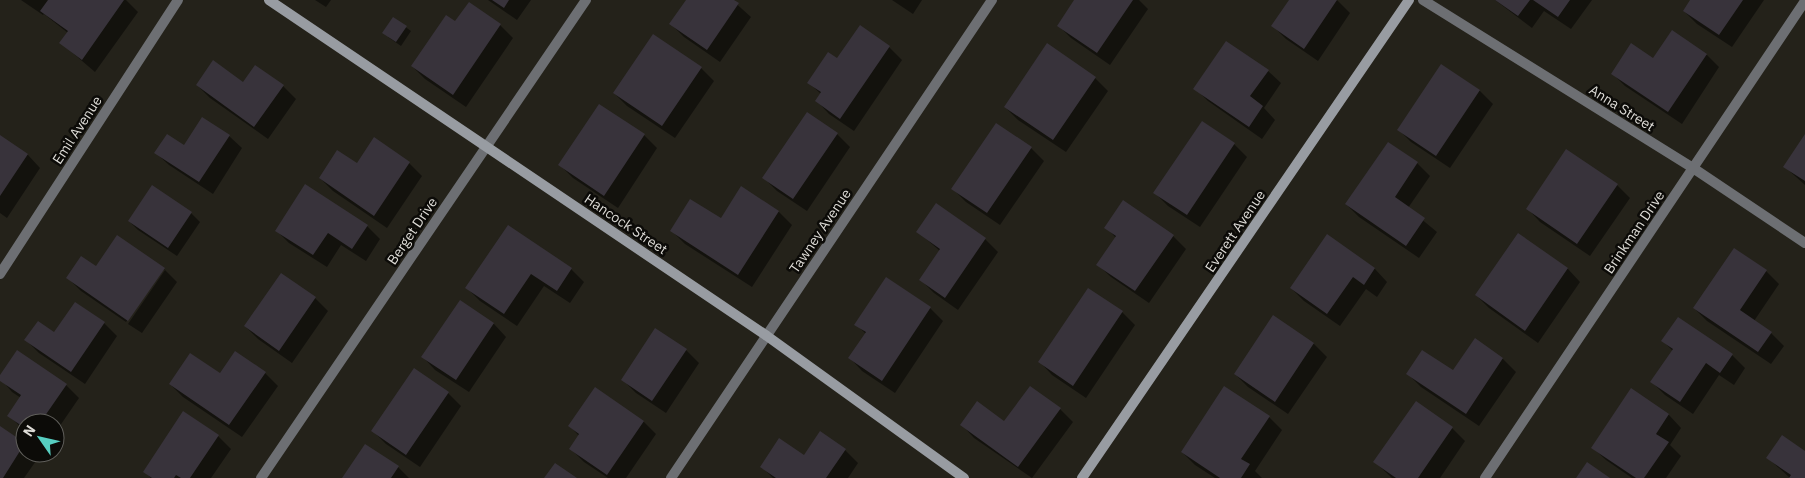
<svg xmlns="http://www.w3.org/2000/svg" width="1805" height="478" font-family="'IBM Plex Sans',sans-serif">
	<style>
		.shadow { fill: #0007 }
		.building { fill: #38333b }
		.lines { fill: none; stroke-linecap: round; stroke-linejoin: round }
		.street { stroke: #6d6f73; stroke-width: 10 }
		.secondary { stroke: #989ca2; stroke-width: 10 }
		.labels { text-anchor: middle; stroke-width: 5; stroke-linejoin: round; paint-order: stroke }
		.street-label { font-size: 14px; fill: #dedcd7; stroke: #0c0b08 }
	</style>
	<rect width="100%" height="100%" fill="#24221a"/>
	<path class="shadow" d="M21 0H126L138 12 95 72 61 43 68 33 44 14 43 15Z
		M315 0H331L326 7Z
		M488 0H531L517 20Z
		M688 0H732L751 17 720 62 684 37 671 24Z
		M892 0H922L913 14Z
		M1075 0H1139L1148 9 1110 65 1071 38 1058 25Z
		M1290 0H1337L1350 13 1318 61 1286 39 1273 26Z
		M1495 0H1592L1571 29 1544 11 1532 28Z
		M1692 0H1764L1732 47 1697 24 1684 11Z
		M469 4 500 25 513 38 466 107 425 79 412 66 456 23Z
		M393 18 411 31 401 46 388 37Z
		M889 47 902 60 854 131 829 114 817 101 821 94 809 83 838 60Z
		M1707 55 1719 67 1682 124 1625 86 1612 73 1654 60Z
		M1441 66 1480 91 1493 104 1450 168 1411 142 1398 129Z
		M701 68 714 81 675 138 627 106 614 93Z
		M1268 71 1281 83 1264 108 1275 120 1262 139 1208 101 1195 88Z
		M1095 78 1108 91 1066 152 1018 120 1005 107Z
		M243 83 283 86 296 99 268 139 210 98 197 85Z
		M837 134 850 147 807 211 777 191 764 178Z
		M644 135 657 148 618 208 573 178 560 165Z
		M0 136 28 155 40 168 7 218 0 213Z
		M229 136 242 148 213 194 169 165 156 153Z
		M1805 137V185L1785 167Z
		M1388 143 1417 163 1430 176 1408 208 1437 232 1419 258 1359 217 1346 204Z
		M1234 144 1247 157 1200 227 1168 206 1155 193Z
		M1031 148 1044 161 1000 225 966 202 953 189Z
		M409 163 422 176 387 228 333 191 320 178 357 165Z
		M1617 185 1630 198 1590 256 1540 222 1528 209Z
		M742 188 779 212 792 225 752 287 685 244 672 231 721 220Z
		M191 213 200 222 177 256 138 230 129 221Z
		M367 226 380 239 366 261 341 245 327 267 289 243 276 230Z
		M509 227 571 269 584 282 570 303 544 286 517 326 480 301 467 288Z
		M1106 227 1173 236 1186 249 1149 303 1111 277 1098 265 1116 238Z
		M918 232 985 239 998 252 958 310 934 293 921 280 940 251Z
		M1519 235 1568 269 1580 282 1538 343 1489 308 1476 295Z
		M1327 236 1375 269 1387 282 1377 297 1366 289 1340 326 1304 301 1291 288Z
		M117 237 165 270H162L126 322 81 291 68 278 96 268Z
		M165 270 177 282 142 333 128 324Z
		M1766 271 1779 284 1754 321 1771 333 1784 346 1771 364 1707 321 1694 308Z
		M887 279 930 308 943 321 895 393 862 371 850 358 866 334 856 324Z
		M315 298 328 311 292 363 258 339 245 326Z
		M460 301 494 324 506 337 469 392 435 370 423 357Z
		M75 304 104 323 117 336 85 384 39 353 26 340 54 333Z
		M1122 312 1135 325 1086 398 1052 375 1040 362Z
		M1274 317 1314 344 1327 357 1288 414 1248 387 1235 374Z
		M1475 340 1503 359 1516 372 1479 426 1421 387 1408 374 1453 372Z
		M1663 341 1732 355 1745 368 1734 385 1719 375 1693 414 1665 395 1652 382 1673 351Z
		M686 350 699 363 666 413 636 393 623 380Z
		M414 370 448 393 461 406 420 467 386 444 373 431Z
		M265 373 278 386 242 437 183 397 170 384 220 375Z
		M0 378 66 385 79 398 55 433V423H25V431L8 415 21 398 12 392Z
		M1030 388 1060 409 1073 422 1032 478 974 438 962 425 1004 423Z
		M1631 390 1669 415 1681 428 1670 445 1681 456 1666 478H1632L1606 460 1593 448Z
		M1416 403 1452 428 1465 441 1440 478H1392L1375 462Z
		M1269 417 1282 430 1255 471 1262 478H1215L1195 465 1182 452Z
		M643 421 656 434 626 478H608L584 462 571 449 579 436 570 426Z
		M0 428 25 445V453H33L38 458 24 478H0Z
		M218 436 231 449 211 478H151L144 471Z
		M845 450 858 463 848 478H773L761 466Z
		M1805 452V478H1790L1768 458Z
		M398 467 409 478H344Z"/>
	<path class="building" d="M48 0H124L82 60 59 43 68 31 40 11Z
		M492 0H509L504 8Z
		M686 0H734L739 3 707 50 669 24Z
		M1074 0H1133L1097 53 1057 26Z
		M1289 0H1337L1304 49 1271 26Z
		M1495 0H1530L1518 16Z
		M1533 0H1570L1558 17Z
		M1690 0H1743L1719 35 1683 11Z
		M469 2 501 24 453 95 411 66 446 15 455 21Z
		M393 17 407 26 396 42 382 33Z
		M860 25 890 46 840 119 815 101 821 92 807 83 828 52 837 58Z
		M1672 30 1707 54 1668 112 1611 74 1631 43 1653 58Z
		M653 34 702 67 662 126 613 93Z
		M1226 41 1269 70 1250 96 1263 106 1249 127 1193 89Z
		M1047 43 1096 77 1053 140 1004 107Z
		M213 60 243 82 255 65 284 85 254 127 196 85Z
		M1441 64 1480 90 1436 156 1397 130Z
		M599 104 645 134 604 196 558 165Z
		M807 112 838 133 793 199 762 178Z
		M202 117 230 135 199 182 154 153 167 134 184 145Z
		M1202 121 1235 143 1187 215 1153 193Z
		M996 123 1032 147 987 213 951 189Z
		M1805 134V181L1783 167Z
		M0 135 28 154 0 196Z
		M374 137 410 162 374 216 319 178 337 150 357 163Z
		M1388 142 1418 162 1395 197 1425 218 1406 246 1345 204Z
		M1566 149 1618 184 1577 244 1526 209Z
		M305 184 368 225 352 249 328 233 313 255 275 231Z
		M152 185 192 212 168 248 128 221Z
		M741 186 779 211 738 275 670 231 690 199 721 218Z
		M1123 200 1174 235 1135 291 1096 265 1116 236 1104 228Z
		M936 203 986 238 945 298 919 280 940 249 916 232Z
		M508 225 572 268 557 291 531 274 504 314 465 288Z
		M1518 233 1568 268 1525 331 1475 295Z
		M1327 234 1375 268 1364 285 1353 277 1327 314 1290 288Z
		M117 235 165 268 128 321 66 278 81 256 96 266Z
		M1734 248 1767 270 1740 310 1772 332 1758 352 1693 308Z
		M281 273 316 297 279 351 244 326Z
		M886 277 931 307 882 381 848 358 866 332 854 325Z
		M1088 288 1123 311 1073 386 1038 362Z
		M460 300 494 323 456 380 421 357Z
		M75 302 105 322 71 372 24 340 38 321 54 332Z
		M1273 315 1314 343 1275 402 1234 374Z
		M1678 317 1733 354 1720 373 1706 363 1680 402 1650 382 1673 349 1661 341Z
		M655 328 687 349 652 401 621 380Z
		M1475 338 1503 358 1466 414 1406 374 1422 350 1453 370Z
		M17 350 67 384 40 423H25V428L7 416 21 395 0 381V375Z
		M235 351 266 372 229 425 169 384 190 353 220 373Z
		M414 368 449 392 406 455 371 431Z
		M1030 386 1061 408 1018 467 960 425 977 401 1004 421Z
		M1224 386 1270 416 1241 459 1250 464 1241 478H1220L1181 452Z
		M595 387 644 421 607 475 569 449 579 434 568 426Z
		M1631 388 1669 414 1656 434 1669 442 1644 478H1636L1591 448Z
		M1416 401 1453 427 1418 478H1396L1373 462Z
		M183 411 219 435 190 478H181L176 475 174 478H152L143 472Z
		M0 426 25 443 3 478H0Z
		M820 431 846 449 826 478H776L760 467 779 438 804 455Z
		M1782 435 1805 451V478H1789L1791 475 1766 458Z
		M365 444 399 466 391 478H342Z
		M1587 462 1610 478H1576Z
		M555 463 577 478H544Z"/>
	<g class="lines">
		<path class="street" d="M1423 0 1693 168 1805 243
			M0 274 178 0
			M261 478 586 0
			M671 478 992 0
			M1485 478 1805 1"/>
		<path class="secondary" d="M269 0 767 336 964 478
			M1082 478 1409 0"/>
	</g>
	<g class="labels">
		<g class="street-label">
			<text transform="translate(1622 108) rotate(32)" y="5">Anna Street</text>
			<text transform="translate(77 130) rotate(-57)" y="5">Emil Avenue</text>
			<text transform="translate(626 224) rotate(34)" y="5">Hancock Street</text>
			<text transform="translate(412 231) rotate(-56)" y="5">Berget Drive</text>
			<text transform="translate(820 231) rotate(-56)" y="5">Tawney Avenue</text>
			<text transform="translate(1235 231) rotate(-56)" y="5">Everett Avenue</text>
			<text transform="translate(1634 232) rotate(-56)" y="5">Brinkman Drive</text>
		</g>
	</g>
	<g transform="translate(40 438) rotate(304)"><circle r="24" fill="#0c0b08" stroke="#605f5b"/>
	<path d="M0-4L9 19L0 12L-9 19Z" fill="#57cec1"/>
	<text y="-8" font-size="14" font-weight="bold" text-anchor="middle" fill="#dedcd7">N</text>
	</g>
</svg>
